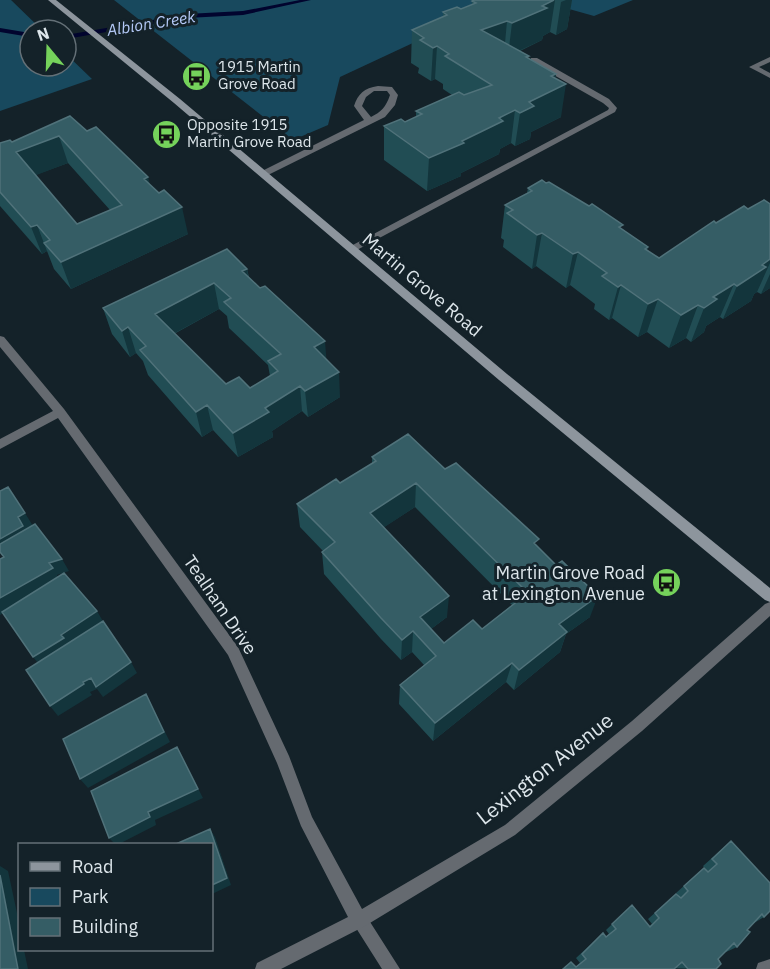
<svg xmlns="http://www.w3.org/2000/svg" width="770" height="969" font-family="'IBM Plex Sans',sans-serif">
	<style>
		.green { fill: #18495e }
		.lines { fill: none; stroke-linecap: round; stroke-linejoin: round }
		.stream { fill: #01042e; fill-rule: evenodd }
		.lane { fill: #656a70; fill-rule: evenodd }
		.street { fill: #656a70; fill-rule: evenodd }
		.secondary { fill: #8d959d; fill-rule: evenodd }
		.wall { fill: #214d54; fill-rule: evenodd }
		.shaded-wall { fill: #13353c }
		.building { fill: #355d65; stroke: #50727a; stroke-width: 1.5; fill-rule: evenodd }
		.labels { text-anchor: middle; stroke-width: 6; stroke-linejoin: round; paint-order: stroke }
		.far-poi-label { font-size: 15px; fill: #dde6eb; stroke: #142229; text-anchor: start }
		.far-water-label { font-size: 16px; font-style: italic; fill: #b4c9f7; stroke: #142229 }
		.street-label { font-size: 18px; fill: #dde6eb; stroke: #142229 }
		.poi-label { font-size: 18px; fill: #dde6eb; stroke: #142229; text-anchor: end }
		.near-street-label { font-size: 21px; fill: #dde6eb; stroke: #142229 }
	</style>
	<rect width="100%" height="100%" fill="#142229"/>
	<path class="green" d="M0 0H11L42 30H30V66H66V54L92 79 0 111Z
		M114 0H505L340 77 328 125 293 140Z
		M537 0H633L594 16Z"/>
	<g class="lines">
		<path class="stream" d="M300 0H311L243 15 187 18 66 39V35L187 14 243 11Z
			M0 28 30 33V37L0 32Z"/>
		<path class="lane" d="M770 57V62L759 67 770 73V78L749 67Z
			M531 58H537L609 99 617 108 615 112 355 251H349V247L608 110 609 108 603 103 531 62Z
			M378 86 392 87 398 95 395 105 385 117 266 176H260V172L364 120 354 106C358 94 364 88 378 86ZM374 91H387L390 95C386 107 381 112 371 117L362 106 366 97Z
			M359 912 365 914 400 969H382L351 920 353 914Z
			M770 959V969H756L758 963Z"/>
		<path class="street" d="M0 336 4 337 64 409 238 647 289 756 312 817 362 909 505 825 632 721 765 604 770 602V616L642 731 515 835 365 926 281 969H255L257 963 348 917 301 826 277 763 228 655 58 418 0 449V439L53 411 0 347Z"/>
		<path class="secondary" d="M48 0H56L180 99 507 374 770 588V602L765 600 499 380 174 103Z"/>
	</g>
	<path class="wall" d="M474 0H572L567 29 556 35 550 32 543 36 542 40 520 51 529 59 556 74 555 78 561 117 531 132 530 139 515 146 511 143 500 149 499 154 461 173V176L427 191 384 160V126L405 122 416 117V111L452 95 443 89V84L435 79 431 81 418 73 419 68 411 63 412 30 443 17V12L461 9 472 5V1Z
		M87 131 150 185 188 234 71 289 54 269 47 251 42 254 0 206V143ZM68 163 110 210 77 224 35 175Z
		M528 188 622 229 648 247 647 250 659 258 716 223 748 209 770 204V288L761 294 757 292 754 294 751 301 723 319 720 317 706 326 704 332 691 342 686 338 669 348 647 332 638 337 612 318 609 320 594 309 595 304 570 285 566 288 536 266 532 269 503 247 504 240 501 238 505 205 527 193Z
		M247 269 249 277 326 359 340 397 308 417 302 411 272 431 273 437 238 457 213 430 202 437 148 375 143 361 136 353 130 357 112 334 103 308ZM219 309 227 316 229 328 268 365 270 376 250 388 226 384 174 334Z
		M372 457 445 469 537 546 590 617 566 634 560 652 514 690 506 682 433 741 399 704 400 685 424 665 412 652 401 660 381 639 324 574 322 552 323 551 300 527 297 504 340 483 372 463ZM415 507 512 605 482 629 444 643 431 629 447 617 384 527Z
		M731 841 764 917 754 923 747 930 737 947 726 952V951L718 959 716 969 576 967 580 963 576 958 603 933 606 937 609 934 606 930 632 905 649 926 652 924 648 919 676 894 680 897 676 893 704 868 707 871 703 866Z"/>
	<path class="shaded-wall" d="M554 0H555L550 32 543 36 542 40 508 56 512 23Z
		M566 0H572L567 29 556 35 561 2Z
		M507 21 504 54 481 30Z
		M437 46 435 79 431 81 433 48Z
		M556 74 553 91 566 84 561 117 531 132 530 139 515 146 520 113 551 76Z
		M515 110 511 143 500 149 499 154 461 173V176L427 191 429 158 462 141 499 118Z
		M59 136 68 163 26 179 16 152Z
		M148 177 155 203 144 179Z
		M182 207 188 234 71 289 61 262Z
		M37 225 47 251 42 254 31 227Z
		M542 233 536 266 532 269 537 235Z
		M578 252 570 285 566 288 573 254Z
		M770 259V263L757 292 754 294 751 301 723 319 737 286 762 265Z
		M247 269 251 295 242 271Z
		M770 274V288L761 294Z
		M214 283 219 309 162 340 155 314Z
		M734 284 720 317 706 326 704 332 691 342 704 308 713 297Z
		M621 285 612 318 609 320 618 287Z
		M658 299 647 332 638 337 648 304Z
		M698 305 686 338 669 348 681 315Z
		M128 327 136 353 130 357 122 331Z
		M325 341 327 367 314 347Z
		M339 372 340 397 308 417 305 391Z
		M300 386 302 411 272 431 273 437 238 457 233 433 265 408Z
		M207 405 213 430 202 437 196 412Z
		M416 483 415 507 371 536 370 513Z
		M25 513 33 526 0 552V539L18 517Z
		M62 559 69 571 57 575 60 580 0 615V598L49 563Z
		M449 596 447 617 419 638 420 617Z
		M598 596 590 617 566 634 560 652 514 690 519 670 559 624Z
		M97 611 104 623 42 668 33 657 61 635Z
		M413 631 412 652 401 660 402 640Z
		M131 662 137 673 103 697 97 689 90 692 92 695 58 716 50 706 83 682 91 678Z
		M512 663 506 682 433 741 435 723Z
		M146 694 170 742 88 788 80 779Z
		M177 747 203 798 155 820 156 825 119 844H115L109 838 148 812Z
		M210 829 215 837 231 885 212 894Z
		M0 866 8 871 20 927V950H24L28 969H18L0 875Z"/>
	<path class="building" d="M474 0H554L542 6 547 8 512 23 507 21 481 30 529 56 526 57 556 74 551 76 566 84 529 102 534 106 520 113 515 110 499 118 503 121 462 141 464 143 429 158 384 126 401 119 405 122 422 114 416 111 459 92 464 95 492 85 445 56 449 54 437 46 433 48 420 40 424 38 412 30 447 15 443 12 457 7 461 9 476 3 472 1Z
		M70 116 87 131 96 127 148 177 144 179 159 193 164 190 182 207 61 262 44 243 50 240 37 225 31 227 0 192V143L10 140 12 142ZM59 136 122 205 77 224 16 152Z
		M542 180 546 183 549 182 589 206 592 204 623 225 619 227 648 247 645 249 659 258 714 221 716 223 744 206 748 209 764 200 770 204V259L762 265 766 267 737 286 734 284 713 297 717 299 704 308 698 305 681 315 658 299 648 304 621 285 618 287 602 276 607 273 578 252 573 254 542 233 537 235 507 213 513 210 505 205 532 191 528 188Z
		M227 249 247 269 242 271 260 288 265 286 325 341 314 347 339 372 305 391 300 386 265 408 269 412 233 433 207 405 196 412 140 350 146 346 128 327 122 331 103 308ZM214 283 231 298 224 302 281 354 268 361 278 371 250 388 239 377 226 384 155 314Z
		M408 434 445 469 456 463 539 539 534 543 556 565 562 561 598 596 559 624 567 632 519 670 512 663 435 723 400 685 436 656 413 631 402 640 381 618 322 552 335 542 297 504 336 479 340 483 376 461 372 457ZM416 483 528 593 482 629 473 620 444 643 420 617 449 596 370 513Z
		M8 487 25 513 18 517 23 526 0 539V491Z
		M35 524 62 559 49 563 53 568 0 598V559L4 557 0 552V544Z
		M64 573 97 611 61 635 64 638 33 657 2 612Z
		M103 621 131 662 96 687 91 678 83 682 84 684 50 706 26 670Z
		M146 694 164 732 80 779 63 739Z
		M177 747 198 789 148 812 150 817 109 838 91 791Z
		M210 829 227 878 212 885V844H176Z
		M731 841 770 883V911L764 917 762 914 747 930 750 932 737 947 734 943 718 959 721 964 716 969H688L682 962 674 969H563L571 962 576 967 586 959 582 954 603 933 606 937 616 929 612 924 632 905 650 927 659 918 655 913 676 894 681 898 688 891 684 886 704 868 708 872 717 864 712 859Z
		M0 875 18 969H0Z"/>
	<defs>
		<symbol id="bus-disc" viewBox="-11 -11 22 22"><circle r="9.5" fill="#75d25b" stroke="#142229"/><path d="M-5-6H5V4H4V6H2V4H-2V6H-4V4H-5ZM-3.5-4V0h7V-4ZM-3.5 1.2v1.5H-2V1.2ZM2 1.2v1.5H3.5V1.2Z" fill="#111"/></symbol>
	</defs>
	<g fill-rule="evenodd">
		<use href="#bus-disc" x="180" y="60" width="33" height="33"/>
		<use href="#bus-disc" x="150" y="118" width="33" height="33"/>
		<use href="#bus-disc" x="650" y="566" width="33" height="33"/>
	</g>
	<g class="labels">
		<g class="far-poi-label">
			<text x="218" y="72">1915 Martin<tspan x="218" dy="17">Grove Road</tspan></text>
			<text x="187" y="130">Opposite 1915<tspan x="187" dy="17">Martin Grove Road</tspan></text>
		</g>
		<g class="far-water-label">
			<text transform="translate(151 23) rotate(-9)" y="6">Albion Creek</text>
		</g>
		<g class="street-label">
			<text transform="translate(422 285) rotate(40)" y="6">Martin Grove Road</text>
			<text transform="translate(220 605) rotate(56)" y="6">Tealham Drive</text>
		</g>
		<g class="poi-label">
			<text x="645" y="579">Martin Grove Road<tspan x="645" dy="21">at Lexington Avenue</tspan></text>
		</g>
		<g class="near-street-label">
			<text transform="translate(545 769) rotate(-38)" y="7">Lexington Avenue</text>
		</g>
	</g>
	<rect x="18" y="843" width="195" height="108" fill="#142229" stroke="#647077" stroke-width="1.5"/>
	<rect x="30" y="862" width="30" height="9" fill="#8d959d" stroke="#647077" stroke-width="1.5"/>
	<text x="72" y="873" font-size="18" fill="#dde6eb">Road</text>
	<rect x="30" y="888" width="30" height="18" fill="#18495e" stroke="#647077" stroke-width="1.5"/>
	<text x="72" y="903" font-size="18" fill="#dde6eb">Park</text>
	<rect x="30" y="918" width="30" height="18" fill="#355d65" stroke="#647077" stroke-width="1.5"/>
	<text x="72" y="933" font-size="18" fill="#dde6eb">Building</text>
	<g transform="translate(48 48) rotate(341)"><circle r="28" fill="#142229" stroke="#647077" stroke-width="1.5"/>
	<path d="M0-4.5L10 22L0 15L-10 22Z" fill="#75d25b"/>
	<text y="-9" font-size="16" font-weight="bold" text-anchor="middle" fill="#dde6eb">N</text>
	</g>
</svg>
